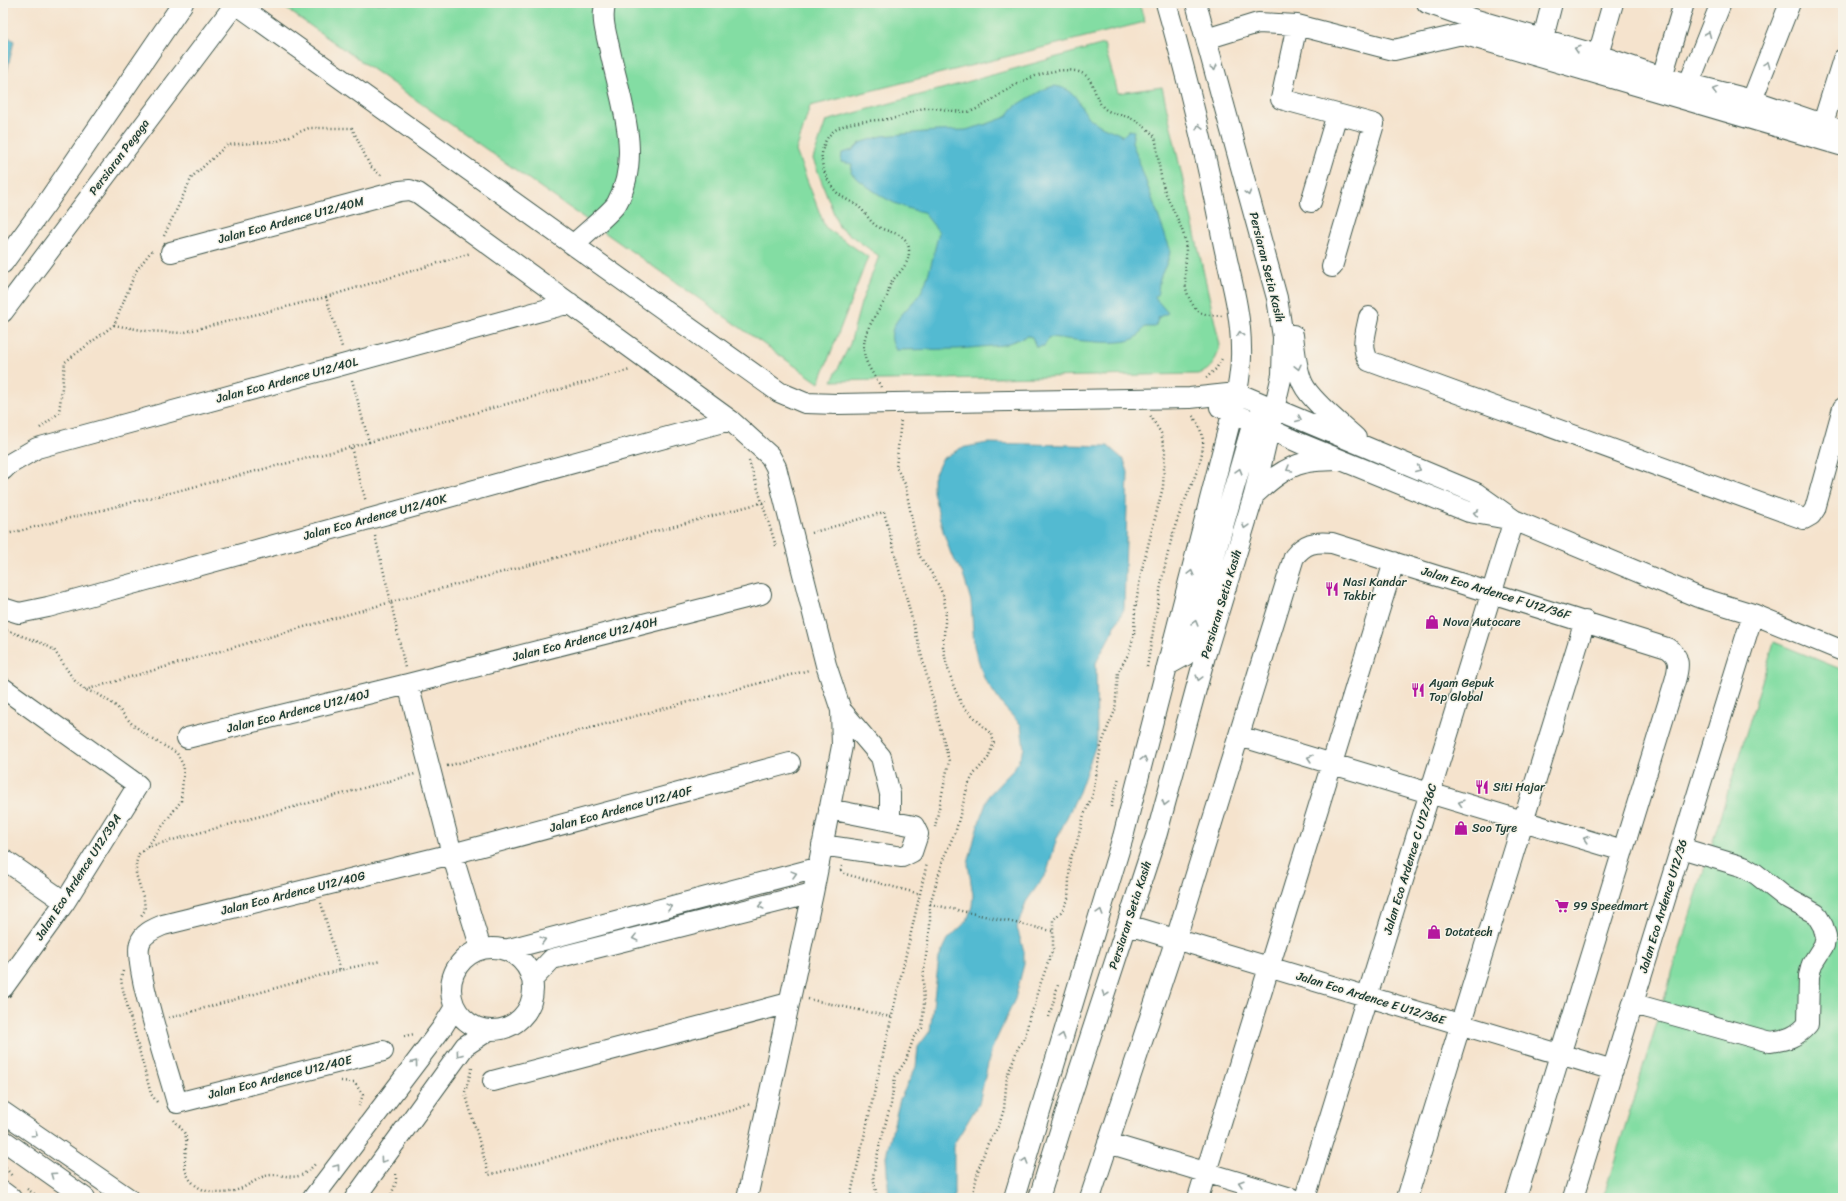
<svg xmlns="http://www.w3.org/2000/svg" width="1846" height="1201" font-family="Sriracha,sans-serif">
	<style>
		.green { fill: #83dda3; stroke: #518d6c }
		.water { fill: #53bad1; stroke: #397c82 }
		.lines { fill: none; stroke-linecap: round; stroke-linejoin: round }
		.minor-casing { stroke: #3f564b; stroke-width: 22 }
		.path { stroke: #3f564b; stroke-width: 2.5; stroke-dasharray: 1 3; stroke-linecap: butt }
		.minor { stroke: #fff; stroke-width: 20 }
		.oneway { stroke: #8f9e9a }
		.labels { text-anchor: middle; stroke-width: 3; stroke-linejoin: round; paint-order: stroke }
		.street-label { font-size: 12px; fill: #1f3d34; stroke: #f7f3e8 }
		.poi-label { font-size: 12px; fill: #1f3d34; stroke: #f7f3e8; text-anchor: start }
	</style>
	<rect width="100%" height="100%" fill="#f7f3e8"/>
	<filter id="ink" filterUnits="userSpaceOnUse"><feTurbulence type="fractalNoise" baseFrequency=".025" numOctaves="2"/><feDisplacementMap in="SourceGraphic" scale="8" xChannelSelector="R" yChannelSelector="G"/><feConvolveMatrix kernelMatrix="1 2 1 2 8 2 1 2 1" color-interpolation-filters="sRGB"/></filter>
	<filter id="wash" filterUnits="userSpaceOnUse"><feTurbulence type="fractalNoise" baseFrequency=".012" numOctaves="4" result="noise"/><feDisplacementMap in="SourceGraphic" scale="16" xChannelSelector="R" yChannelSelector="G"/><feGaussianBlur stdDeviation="0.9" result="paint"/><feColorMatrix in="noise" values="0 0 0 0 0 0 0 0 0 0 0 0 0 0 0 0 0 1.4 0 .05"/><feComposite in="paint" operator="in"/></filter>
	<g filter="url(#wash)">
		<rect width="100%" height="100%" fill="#f5e3cd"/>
		<path class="green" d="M278 3H1139L1145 22 810 106 796 151 825 227 868 257 819 383Z
			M1104 44 1118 93 1162 87 1220 345C1216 360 1213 369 1199 374L832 381 850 344 861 303 879 256 839 227 813 159 826 121Z
			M1774 642 1843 670V1198H1603Z"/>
		<path class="water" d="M3 33 14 41 3 88Z
			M1054 86C1080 89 1076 106 1092 120 1102 128 1113 130 1123 136L1129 130 1134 131 1132 142 1170 249C1170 262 1161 271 1159 283 1158 290 1159 292 1155 298L1168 313 1159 317 1155 327H1145C1141 330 1140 334 1137 337 1122 348 1069 339 1050 337L1044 346 1036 347 1032 337 1028 336 1003 345 958 349 896 350C879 324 915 307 923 288 931 271 934 250 939 232L923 212C894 207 873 192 851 173L852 164 841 162 842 153 853 150 860 143 882 136 936 131 966 130 987 124 1006 117 1014 107 1044 89Z
			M987 443 1108 446 1124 460 1128 472 1124 609 1096 663 1097 742 1079 792 1057 838 1047 872 1026 902 1017 928 1024 951V964L1015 999 991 1051 979 1103 954 1144V1198H889L886 1156 900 1099 916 1067 918 1047 930 1031 939 958 948 939 967 921 972 906 973 895 968 864 977 828 989 795 1014 769 1024 749 1021 725 1003 706 984 678 974 646 971 601 963 574 951 554 943 531 933 492V478L942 459 961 448Z"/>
	</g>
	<g filter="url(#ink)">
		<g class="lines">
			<defs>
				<path id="minor" d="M235 3 779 392 805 403 837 404 1190 398 1237 393 1476 493 1514 520 1698 597 1753 614 1843 651
					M1427 3 1470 18 1598 55 1662 77 1752 100 1843 131
					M1297 25 1281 99 1374 124 1332 267
					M1543 38 1552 3
					M1206 39 1258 23 1297 25 1394 50 1462 34 1843 146
					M1598 55 1613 3
					M1662 77 1684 3
					M1689 83 1721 3
					M1752 100 1790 3
					M1823 123 1843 59
					M1311 202 1337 114
					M573 245C582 236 613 211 617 203 643 156 620 99 610 51 607 36 600 17 606 3
					M171 252 400 191 410 190 418 193 730 420 770 456 776 467 826 665 841 710 842 746 813 893 747 1198
					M3 263 46 204 183 3
					M3 312 236 3
					M1369 317C1366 332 1360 348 1369 361L1804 519 1811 515 1815 509 1843 408
					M1293 335C1295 351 1296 369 1303 384 1311 401 1342 425 1356 438
					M1220 407 1302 444 1469 512 1508 519
					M3 470 8 465 37 448 570 303
					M1254 495C1268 482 1285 467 1304 463 1315 460 1326 461 1336 460
					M3 608 19 613 48 607 730 420
					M1168 665 1186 655 1253 422 1262 413
					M408 684 452 854 481 949
					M3 688 138 785 65 902 3 988
					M841 710 881 757 890 794V821
					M1239 736 1623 851
					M187 738 408 684 761 594
					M822 845 902 857 912 852 918 834 914 826 829 809
					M3 859 65 902
					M1128 925 1613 1070
					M451 989a41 41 0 1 1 82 0a41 41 0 1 1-82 0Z
					M505 950 817 868
					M532 980 552 959 813 893
					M1634 1004 1770 1042C1787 1040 1797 1037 1808 1024L1809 976 1812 964 1824 945 1826 936 1823 926 1816 914 1785 897 1756 874 1744 867 1681 848
					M383 1051 177 1103C170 1075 132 964 140 943 143 933 154 929 163 925L452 854 790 763
					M493 1081 789 1003
					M3 1112 128 1198
					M3 1140 85 1198
					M1108 1143 1291 1198
					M3 1192 11 1198
					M313 1198 442 1028 455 1007
					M355 1198 465 1046 489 1030
					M1014 1198 1123 837 1232 414C1237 392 1242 371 1241 348 1241 312 1230 276 1223 241 1207 161 1189 82 1166 3
					M1039 1198 1071 1096 1157 833 1205 656 1254 495 1282 375 1283 337 1277 298 1196 3
					M1090 1198 1176 939 1294 557C1305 543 1315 541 1332 543L1667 648C1681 656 1679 667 1675 681L1516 1198
					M1198 1198 1394 562
					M1305 1198 1514 520
					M1407 1198 1585 621
					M1573 1198 1753 614"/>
			</defs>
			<use href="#minor" class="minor-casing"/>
			<path class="path" d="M164 236 192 177 227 145 278 141 309 128H352L370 166 383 177
				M326 297 471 253
				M114 325 147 331 181 333 326 297 342 347
				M1206 378 1216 369 1223 357
				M352 380 369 442 351 447 366 502
				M881 387C877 379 871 372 867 363 857 339 873 320 885 300 889 295 888 287 892 281 899 273 909 264 909 252 910 231 887 234 875 225 869 220 865 212 859 207 854 203 847 200 841 196 830 188 820 168 822 154 826 116 869 123 895 118 907 115 917 107 931 108 943 108 960 114 972 111 985 106 995 97 1007 90 1025 78 1054 67 1075 71 1098 75 1091 97 1105 109 1111 114 1121 114 1128 117 1139 121 1147 128 1155 137 1158 150 1158 163 1161 176 1164 197 1178 215 1184 236 1191 264 1176 284 1196 309 1202 316 1213 315 1222 316
				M40 428 59 413 65 362 114 325 136 271 153 249
				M369 442 630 370
				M749 461 776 546
				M811 533 884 512 949 761 935 827
				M3 535 351 447
				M375 536 391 602 768 501
				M3 629 44 644 54 650 74 680 85 690 98 694 116 706 132 724 152 739 177 753 184 767 181 801 147 847 139 854 136 863V874L144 900 145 910 141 916
				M1147 667C1155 621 1161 575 1174 530 1181 505 1201 470 1203 446 1204 436 1198 422 1192 415
				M85 690 391 602 405 668
				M447 766 809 670
				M1111 807 1119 777
				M147 847 415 774
				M842 866 841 870 845 874 920 894
				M321 903 340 970 381 961
				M930 904 1052 931
				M123 971 121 980 123 990 151 1094 157 1102
				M808 999 891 1017
				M1049 1017 1058 985
				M169 1018 340 970
				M404 1036 415 1034
				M472 1068 465 1092 489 1175 734 1110 750 1104
				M341 1081 354 1082 363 1095 359 1106
				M174 1120C178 1125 185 1131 186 1138 187 1148 184 1158 185 1168 190 1192 218 1197 237 1190 246 1187 254 1181 262 1177 285 1169 294 1188 315 1164
				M3 1165 13 1177
				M27 1189 40 1198
				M390 1198 396 1182V1171
				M850 1198 927 863
				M877 1198 873 1176 880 1143 891 1104 895 1077 906 1060 914 1037 922 1028 924 1007 923 978 930 927V904L944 857 956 830 968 785 974 774 988 758 994 742 991 734 962 705 954 687 947 666 943 646 946 611 943 595 936 580 919 555 905 484 896 467 901 420
				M972 1198 979 1167 987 1145 999 1125 1004 1109 1007 1076 1018 1048 1025 1037 1030 1014 1035 1006 1037 993 1053 949V920L1062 911 1068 900 1070 859 1076 846 1084 815 1093 794 1101 746 1109 724 1115 711 1118 672 1129 653 1134 634 1135 610 1141 573 1163 487 1165 451 1161 433 1150 415"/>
			<use href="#minor" class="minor"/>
		</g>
		<defs><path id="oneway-chevron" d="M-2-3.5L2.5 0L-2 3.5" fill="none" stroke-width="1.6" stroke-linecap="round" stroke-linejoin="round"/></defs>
		<g class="oneway">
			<use href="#oneway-chevron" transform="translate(1708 34) rotate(-68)"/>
			<use href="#oneway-chevron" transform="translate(1577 49) rotate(-163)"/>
			<use href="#oneway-chevron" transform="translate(1767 64) rotate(-69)"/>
			<use href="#oneway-chevron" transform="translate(1214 68) rotate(75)"/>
			<use href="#oneway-chevron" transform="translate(1715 90) rotate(-165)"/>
			<use href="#oneway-chevron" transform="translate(1199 127) rotate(-104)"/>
			<use href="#oneway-chevron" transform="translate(1248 193) rotate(75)"/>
			<use href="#oneway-chevron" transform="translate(1240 334) rotate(-96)"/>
			<use href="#oneway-chevron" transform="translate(1298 367) rotate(77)"/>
			<use href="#oneway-chevron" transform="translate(1299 419) rotate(23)"/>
			<use href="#oneway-chevron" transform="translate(1289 469) rotate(150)"/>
			<use href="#oneway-chevron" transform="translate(1418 469) rotate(23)"/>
			<use href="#oneway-chevron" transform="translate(1239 471) rotate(-74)"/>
			<use href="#oneway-chevron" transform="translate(1476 513) rotate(-170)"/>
			<use href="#oneway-chevron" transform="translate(1245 526) rotate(106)"/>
			<use href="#oneway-chevron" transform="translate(1191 573) rotate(-76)"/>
			<use href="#oneway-chevron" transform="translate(1195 623) rotate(-74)"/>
			<use href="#oneway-chevron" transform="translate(1199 678) rotate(105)"/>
			<use href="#oneway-chevron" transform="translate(1310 758) rotate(-163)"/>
			<use href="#oneway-chevron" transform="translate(1144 759) rotate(-75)"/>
			<use href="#oneway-chevron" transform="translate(1165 803) rotate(105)"/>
			<use href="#oneway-chevron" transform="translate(1461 803) rotate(-164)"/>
			<use href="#oneway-chevron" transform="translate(1586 839) rotate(-163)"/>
			<use href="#oneway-chevron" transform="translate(794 874) rotate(-15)"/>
			<use href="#oneway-chevron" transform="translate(761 906) rotate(166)"/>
			<use href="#oneway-chevron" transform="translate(669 907) rotate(-15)"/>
			<use href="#oneway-chevron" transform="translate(1100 912) rotate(-73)"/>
			<use href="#oneway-chevron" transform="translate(635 938) rotate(166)"/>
			<use href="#oneway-chevron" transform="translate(543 940) rotate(-15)"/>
			<use href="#oneway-chevron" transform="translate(1105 994) rotate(109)"/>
			<use href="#oneway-chevron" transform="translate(1062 1036) rotate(-73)"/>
			<use href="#oneway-chevron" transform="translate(459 1054) rotate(126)"/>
			<use href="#oneway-chevron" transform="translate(415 1063) rotate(-53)"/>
			<use href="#oneway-chevron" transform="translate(35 1134) rotate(35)"/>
			<use href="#oneway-chevron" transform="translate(383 1160) rotate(126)"/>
			<use href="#oneway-chevron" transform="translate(1025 1161) rotate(-73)"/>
			<use href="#oneway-chevron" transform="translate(337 1167) rotate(-53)"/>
			<use href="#oneway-chevron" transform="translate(53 1175) rotate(-145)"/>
			<use href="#oneway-chevron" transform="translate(1241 1183) rotate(-163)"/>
		</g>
	</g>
	<defs>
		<symbol id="restaurant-bare" viewBox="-9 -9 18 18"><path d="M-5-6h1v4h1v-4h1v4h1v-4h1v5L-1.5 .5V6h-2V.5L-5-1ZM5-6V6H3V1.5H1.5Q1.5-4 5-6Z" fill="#b5179e" stroke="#f7f3e8" stroke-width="2.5" paint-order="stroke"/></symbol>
		<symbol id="shop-bare" viewBox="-9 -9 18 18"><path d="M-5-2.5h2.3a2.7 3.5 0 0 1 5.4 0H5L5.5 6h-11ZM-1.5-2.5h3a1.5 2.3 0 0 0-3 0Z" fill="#b5179e" stroke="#f7f3e8" stroke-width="2.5" paint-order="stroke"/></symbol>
		<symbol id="supermarket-bare" viewBox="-9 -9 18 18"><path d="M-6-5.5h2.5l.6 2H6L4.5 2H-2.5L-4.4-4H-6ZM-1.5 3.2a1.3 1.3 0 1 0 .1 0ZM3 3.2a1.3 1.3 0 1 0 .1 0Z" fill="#b5179e" stroke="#f7f3e8" stroke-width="2.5" paint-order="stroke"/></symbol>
	</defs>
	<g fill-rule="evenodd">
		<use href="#restaurant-bare" x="1322" y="579" width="20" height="20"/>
		<use href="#shop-bare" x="1422" y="612" width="20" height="20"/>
		<use href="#restaurant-bare" x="1408" y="680" width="20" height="20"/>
		<use href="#restaurant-bare" x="1472" y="777" width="20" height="20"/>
		<use href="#shop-bare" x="1451" y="818" width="20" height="20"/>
		<use href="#supermarket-bare" x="1552" y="896" width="20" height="20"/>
		<use href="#shop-bare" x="1424" y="922" width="20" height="20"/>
	</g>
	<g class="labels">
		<g class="street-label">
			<text transform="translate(119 157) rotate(-53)" y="4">Persiaran Pegaga</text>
			<text transform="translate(291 220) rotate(-15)" y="4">Jalan Eco Ardence U12/40M</text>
			<text transform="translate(1267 267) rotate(76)" y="4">Persiaran Setia Kasih</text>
			<text transform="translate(287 380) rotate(-15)" y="4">Jalan Eco Ardence U12/40L</text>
			<text transform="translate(375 517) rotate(-15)" y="4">Jalan Eco Ardence U12/40K</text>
			<text transform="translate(1496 593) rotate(17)" y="4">Jalan Eco Ardence F U12/36F</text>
			<text transform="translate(1221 604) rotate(-73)" y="4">Persiaran Setia Kasih</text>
			<text transform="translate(585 639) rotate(-14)" y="4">Jalan Eco Ardence U12/40H</text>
			<text transform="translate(298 711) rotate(-14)" y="4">Jalan Eco Ardence U12/40J</text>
			<text transform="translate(621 809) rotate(-15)" y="4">Jalan Eco Ardence U12/40F</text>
			<text transform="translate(1410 859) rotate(-73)" y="4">Jalan Eco Ardence C U12/36C</text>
			<text transform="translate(78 877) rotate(-57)" y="4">Jalan Eco Ardence U12/39A</text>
			<text transform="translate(293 893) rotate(-14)" y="4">Jalan Eco Ardence U12/40G</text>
			<text transform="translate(1663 906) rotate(-73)" y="4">Jalan Eco Ardence U12/36</text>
			<text transform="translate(1130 915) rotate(-72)" y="4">Persiaran Setia Kasih</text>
			<text transform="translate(1371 998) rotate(17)" y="4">Jalan Eco Ardence E U12/36E</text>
			<text transform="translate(280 1077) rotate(-14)" y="4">Jalan Eco Ardence U12/40E</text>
		</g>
		<g class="poi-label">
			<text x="1343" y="586">Nasi Kandar<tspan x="1343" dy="14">Takbir</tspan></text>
			<text x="1443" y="626">Nova Autocare</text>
			<text x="1429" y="687">Ayam Gepuk<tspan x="1429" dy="14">Top Global</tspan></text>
			<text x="1493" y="791">Siti Hajar</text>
			<text x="1472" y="832">Soo Tyre</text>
			<text x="1573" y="910">99 Speedmart</text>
			<text x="1445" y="936">Dotatech</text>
		</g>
	</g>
	<rect width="1846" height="1201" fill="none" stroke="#f7f3e8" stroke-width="16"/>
</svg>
